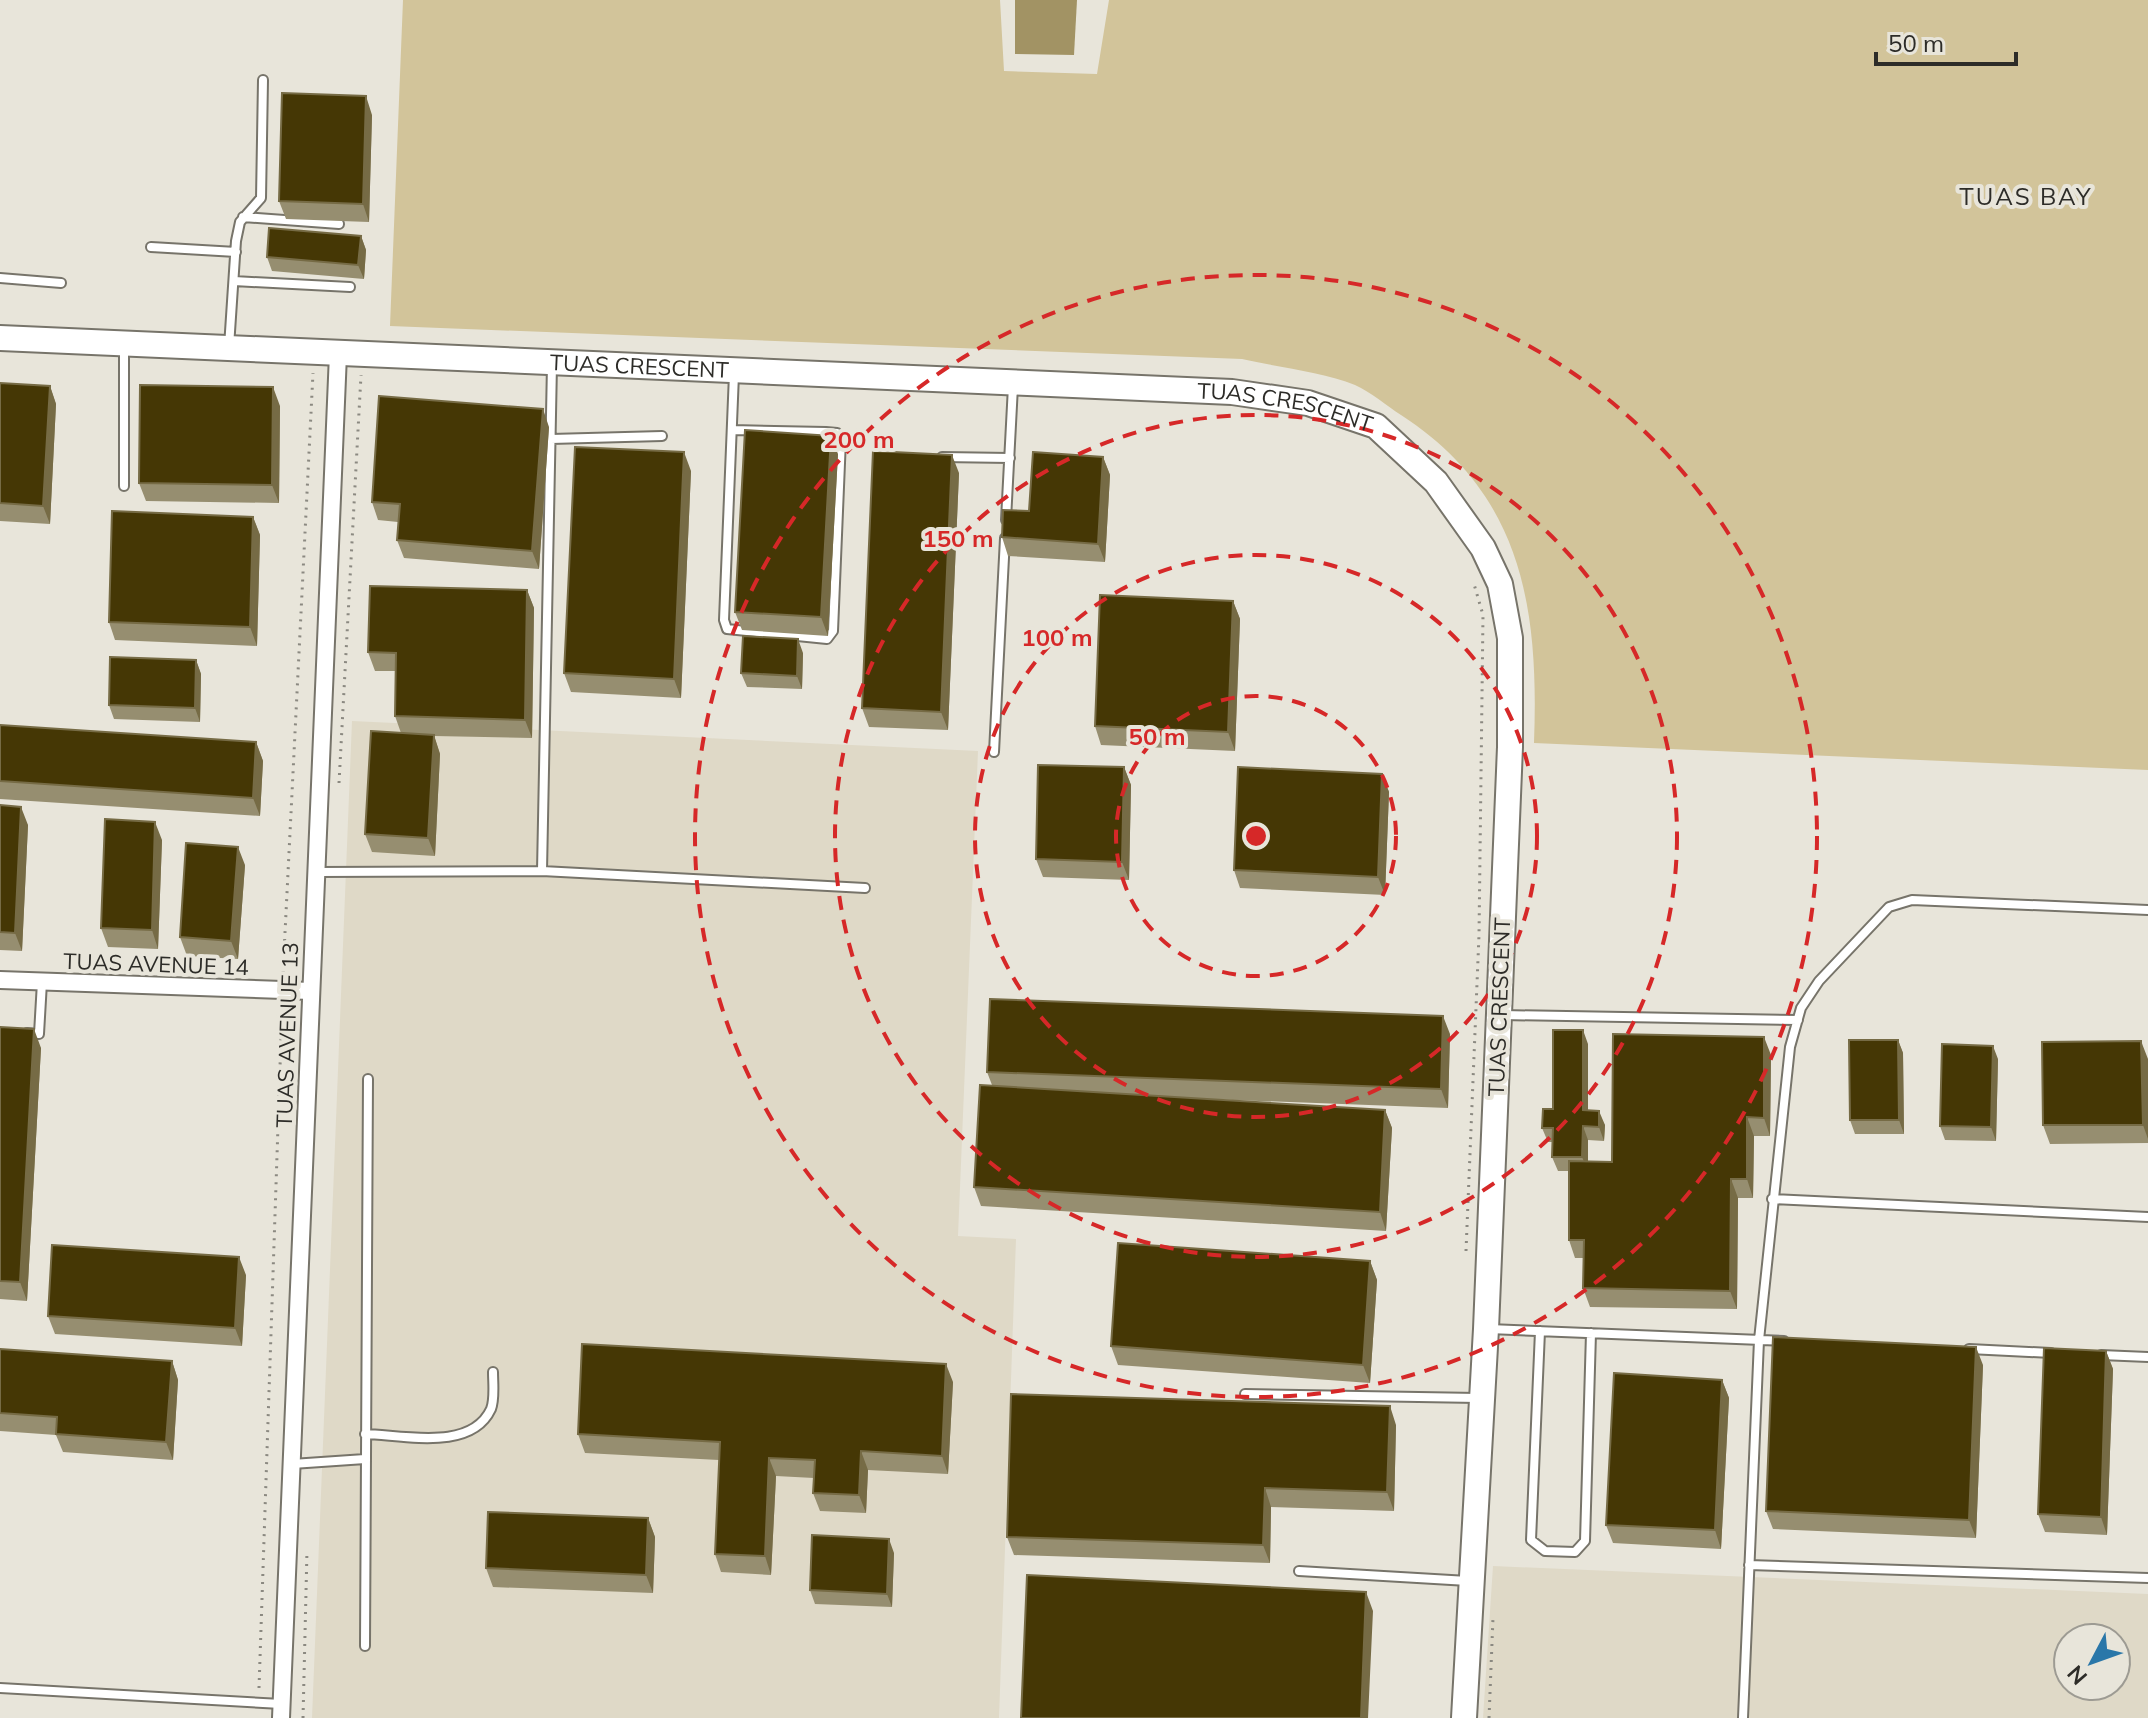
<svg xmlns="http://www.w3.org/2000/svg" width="2148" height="1718" font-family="Mulish,sans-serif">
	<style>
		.built { fill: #dfd9c7; fill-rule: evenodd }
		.green { fill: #d2c49a }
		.water { fill: #a29364 }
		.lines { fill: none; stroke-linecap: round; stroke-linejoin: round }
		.lane-casing { stroke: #77746a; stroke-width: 12 }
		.street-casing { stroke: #77746a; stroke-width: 20 }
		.secondary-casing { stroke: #77746a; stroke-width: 28 }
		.path { stroke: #8b8981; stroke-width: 3; stroke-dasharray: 2 6; stroke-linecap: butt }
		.lane { stroke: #fff; stroke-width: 8 }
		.street { stroke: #fff; stroke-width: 16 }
		.secondary { stroke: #fff; stroke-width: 24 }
		.wall { fill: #968e70 }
		.shaded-wall { fill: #766b45 }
		.building { fill: #453705; stroke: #766b45; stroke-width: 2 }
		.ring { fill: none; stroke: #d62828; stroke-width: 4; stroke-dasharray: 14 10 }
		.labels { text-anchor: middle; stroke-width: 8; stroke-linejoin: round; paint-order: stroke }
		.street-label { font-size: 22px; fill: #2d2c28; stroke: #e8e5da }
		.neighbourhood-label { font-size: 24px; letter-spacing: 2px; fill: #2d2c28; stroke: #e8e5da }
		.centre { fill: #d62828; stroke: #e8e5da; stroke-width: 4 }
		.ring-label { font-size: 24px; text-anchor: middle; font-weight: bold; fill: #d62828; stroke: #e8e5da; stroke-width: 8; stroke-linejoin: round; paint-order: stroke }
	</style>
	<rect width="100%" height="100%" fill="#e8e5da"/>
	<path class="built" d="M352 721 978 751 958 1236 1016 1239 999 1718H312Z
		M1493 1566 2148 1594V1718H1483ZM2068 1638H2116V1686H2068Z"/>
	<path class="green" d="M403 0H1000L1004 71 1097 74 1109 0H2148V770L1534 743C1539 609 1523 494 1401 415 1387 406 1371 392 1355 385 1323 372 1276 367 1242 359L390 326Z"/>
	<path class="water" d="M1015 0H1077L1074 55 1015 54Z"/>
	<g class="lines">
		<defs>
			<path id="lane" d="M243 217 339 224
				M151 247 236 252
				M0 278 61 283
				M234 281 350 287
				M229 347 236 241 240 222 261 198 263 80
				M732 430 826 432 837 433 841 439 833 631 827 639 727 629 724 620 734 374
				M551 439 662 436
				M942 457 1010 458
				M124 486V348
				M1006 520 1013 386
				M994 752 1005 538
				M542 871 552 364
				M317 872 542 871 865 888
				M1503 1015 1798 1020
				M27 1033 39 1034 42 982
				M1772 1199 2148 1217
				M1489 1329 1784 1341
				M1540 1331 1531 1540 1545 1551 1575 1552 1585 1541 1591 1333
				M1969 1349 2051 1353
				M2101 1355 2148 1357
				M1245 1394 1478 1398
				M365 1434C403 1435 471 1452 491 1409 495 1399 493 1383 493 1372
				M292 1464 365 1459
				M1749 1565 2148 1578
				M1299 1571 1468 1581
				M365 1646 368 1079
				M0 1688 281 1704
				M1743 1718 1759 1340 1790 1047 1801 1008 1819 981 1889 907 1912 900 2148 910"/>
			<path id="street" d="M0 980 311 991
				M281 1718 338 354"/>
			<g id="secondary">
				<path id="s1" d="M0 338 1232 392 1308 403 1376 426 1436 482 1483 548 1500 584 1510 638V747L1486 1329 1464 1718"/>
			</g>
		</defs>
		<use href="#lane" class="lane-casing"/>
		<use href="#street" class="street-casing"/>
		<use href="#secondary" class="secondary-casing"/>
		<path class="path" d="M339 783 361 375
			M283 973 313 373
			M1466 1251 1479 935 1483 615 1474 584
			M259 1688 282 1008
			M303 1718 307 1550
			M1489 1718 1493 1618"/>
		<use href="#lane" class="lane"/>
		<use href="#street" class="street"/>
		<use href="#secondary" class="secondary"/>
	</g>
	<path class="wall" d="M372 115 369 222 286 219 279 201Z
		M361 236 366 250 364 279 272 271 267 257Z
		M0 383 50 386 56 404 50 524 0 521Z
		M280 406 279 503 146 501 139 483Z
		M549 427 539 569 404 558 397 540 398 522 378 520 372 502Z
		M838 454 828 636 742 630 735 612Z
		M1103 457 1110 475 1105 562 1008 556 1002 537Z
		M691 471 681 698 571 692 564 673Z
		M959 473 948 730 869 727 862 708Z
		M253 517 260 535 257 646 115 640 109 622Z
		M527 590 534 608 532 738 434 736 440 754 435 856 372 852 365 834 401 733 395 716 396 671H375L368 652Z
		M1233 601 1240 619 1235 751 1101 745 1095 726Z
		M803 653 802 689 747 687 741 673Z
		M196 660 201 674 200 722 114 719 109 705Z
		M0 725 256 742 263 761 260 816 0 799Z
		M1124 767 1131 785 1129 880 1043 877 1036 859Z
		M1382 774 1389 792 1385 895 1240 888 1234 870Z
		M0 805 28 825 22 951 0 950Z
		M162 840 158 949 108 947 101 928Z
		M245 865 238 959 187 956 180 937Z
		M0 1027 41 1048 27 1301 0 1299Z
		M1450 1034 1448 1108 1207 1099 1385 1110 1392 1128 1386 1231 981 1206 974 1187 992 1085 987 1072Z
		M1898 1040 1903 1053 1904 1134H1855L1850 1120Z
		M1588 1044V1110L1605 1125 1604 1141 1588 1140V1161L1612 1162 1771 1055 1770 1136H1754L1753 1198H1738L1737 1309 1590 1307 1583 1288V1258H1575L1569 1240V1171H1558L1552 1157 1553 1142H1548L1542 1128Z
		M1998 1059 1996 1141 1945 1140 1940 1126Z
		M2148 1059V1143L2050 1144 2043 1125Z
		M1370 1261 1377 1280 1370 1383 1118 1365 1111 1346Z
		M246 1275 242 1346 55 1334 48 1316Z
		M0 1349 172 1361 178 1380 173 1460 63 1452 56 1435 0 1431Z
		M2106 1351 2113 1369 2107 1535 2045 1532 2038 1514Z
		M1983 1365 1976 1538 1773 1529 1766 1511Z
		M1722 1380 1729 1398 1721 1549 1613 1543 1606 1525Z
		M953 1382 948 1474 868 1470 866 1513 820 1511 813 1493 814 1478 776 1476 771 1575 721 1572 715 1554 719 1460 585 1453 578 1434Z
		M1396 1425 1394 1511 1271 1507 1270 1563 1014 1555 1007 1537Z
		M648 1518 655 1537 653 1593 493 1587 486 1568Z
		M894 1553 892 1607 815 1604 810 1590Z"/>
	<path class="shaded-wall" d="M366 96 372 115 369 222 363 204Z
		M361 236 366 250 364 279 358 265Z
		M50 386 56 404 50 524 43 506Z
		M273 387 280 406 279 503 272 485Z
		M543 409 549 427 539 569 532 551Z
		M831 436 838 454 828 636 821 617Z
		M684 452 691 471 681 698 674 679Z
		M952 455 959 473 948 730 941 712Z
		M1103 457 1110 475 1105 562 1098 544Z
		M253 517 260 535 257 646 250 627Z
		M527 590 534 608 532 738 525 720Z
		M1233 601 1240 619 1235 751 1228 732Z
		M798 639 803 653 802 689 797 676Z
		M196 660 201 674 200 722 195 708Z
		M434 735 440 754 435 856 428 838Z
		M256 742 263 761 260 816 253 798Z
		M1124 767 1131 785 1129 880 1122 862Z
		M1382 774 1389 792 1385 895 1378 877Z
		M21 807 28 825 22 951 15 933Z
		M155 822 162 840 158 949 152 930Z
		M238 847 245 865 238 959 231 941Z
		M1443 1016 1450 1034 1448 1108 1441 1089Z
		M34 1029 41 1048 27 1301 20 1282Z
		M1583 1030 1588 1044V1124L1583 1110Z
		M1764 1037 1771 1055 1770 1136 1764 1118Z
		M1898 1040 1903 1053 1904 1134 1899 1120Z
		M2141 1041 2148 1059V1139L2143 1125Z
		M1993 1046 1998 1059 1996 1141 1991 1127Z
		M1385 1110 1392 1128 1386 1231 1380 1212Z
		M1599 1111 1605 1125 1604 1141 1599 1127Z
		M1747 1117 1754 1136 1753 1198 1747 1179Z
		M1583 1126 1588 1140V1171L1582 1157Z
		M1731 1179 1738 1198 1737 1309 1730 1291Z
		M239 1257 246 1275 242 1346 235 1328Z
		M1370 1261 1377 1280 1370 1383 1363 1365Z
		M1976 1347 1983 1365 1976 1538 1969 1520Z
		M2106 1351 2113 1369 2107 1535 2101 1517Z
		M172 1361 178 1380 173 1460 166 1442Z
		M946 1364 953 1382 948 1474 942 1456Z
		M1722 1380 1729 1398 1721 1549 1715 1530Z
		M1390 1406 1396 1425 1394 1511 1387 1492Z
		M861 1451 868 1470 866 1513 859 1495Z
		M769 1458 776 1476 771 1575 765 1556Z
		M1265 1488 1271 1507 1270 1563 1263 1545Z
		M648 1518 655 1537 653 1593 646 1575Z
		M889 1539 894 1553 892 1607 887 1594Z
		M1366 1592 1373 1611 1368 1718H1361Z"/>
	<path class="building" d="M282 93 366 96 363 204 279 201Z
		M269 228 361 236 358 265 267 257Z
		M0 383 50 386 43 506 0 503Z
		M140 385 273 387 272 485 139 483Z
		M379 396 543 409 532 551 397 540 400 504 372 502Z
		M745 430 831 436 821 617 735 612Z
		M575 447 684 452 674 679 564 673Z
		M873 451 952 455 941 712 862 708Z
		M1033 452 1103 457 1098 544 1002 537 1003 510 1029 511Z
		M112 511 253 517 250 627 109 622Z
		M370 586 527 590 525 720 395 716 396 653 368 652Z
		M1100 595 1233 601 1228 732 1095 726Z
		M743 636 798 639 797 676 741 673Z
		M110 657 196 660 195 708 109 705Z
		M0 725 256 742 253 798 0 781Z
		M371 731 434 735 428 838 365 834Z
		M1038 765 1124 767 1122 862 1036 859Z
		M1238 767 1382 774 1378 877 1234 870Z
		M0 805 21 807 15 933 0 932Z
		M105 819 155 822 152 930 101 928Z
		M186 843 238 847 231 941 180 937Z
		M990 999 1443 1016 1441 1089 987 1072Z
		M0 1027 34 1029 20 1282 0 1281Z
		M1553 1030H1583V1110L1599 1111V1127L1583 1126 1582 1157H1552L1553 1128H1542L1543 1109H1553Z
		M1613 1034 1764 1037V1118L1747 1117V1179H1731L1730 1291 1583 1288 1584 1240H1569V1161L1612 1162Z
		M1849 1040H1898L1899 1120H1850Z
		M2141 1041 2143 1125H2043L2042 1042Z
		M1942 1044 1993 1046 1991 1127 1940 1126Z
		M980 1085 1385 1110 1380 1212 974 1187Z
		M1118 1243 1370 1261 1363 1365 1111 1346Z
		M52 1245 239 1257 235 1328 48 1316Z
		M1773 1337 1976 1347 1969 1520 1766 1511Z
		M582 1344 946 1364 942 1456 861 1451 859 1495 813 1493 815 1460 769 1458 765 1556 715 1554 720 1442 578 1434Z
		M2044 1348 2106 1351 2101 1517 2038 1514Z
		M0 1349 172 1361 166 1442 56 1434 57 1417 0 1413Z
		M1614 1373 1722 1380 1715 1530 1606 1525Z
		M1011 1394 1390 1406 1387 1492 1265 1488 1263 1545 1007 1537Z
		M488 1512 648 1518 646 1575 486 1568Z
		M812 1535 889 1539 887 1594 810 1590Z
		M1027 1575 1366 1592 1361 1718H1021Z"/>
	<g class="ring">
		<circle cx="1256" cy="836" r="140"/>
		<circle cx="1256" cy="836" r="281"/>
		<circle cx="1256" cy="836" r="421"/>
		<circle cx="1256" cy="836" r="561"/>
	</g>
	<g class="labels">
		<g class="street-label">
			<text dy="8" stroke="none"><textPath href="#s1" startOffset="640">TUAS CRESCENT</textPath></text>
			<text dy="8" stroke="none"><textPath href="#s1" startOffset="1288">TUAS CRESCENT</textPath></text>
			<text transform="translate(156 964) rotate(2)" y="8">TUAS AVENUE 14</text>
			<text transform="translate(1499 1007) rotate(-88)" y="8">TUAS CRESCENT</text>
			<text transform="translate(287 1035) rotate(-88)" y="8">TUAS AVENUE 13</text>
		</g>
		<g class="neighbourhood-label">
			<text x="2026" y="205">TUAS BAY</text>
		</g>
	</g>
	<circle cx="1256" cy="836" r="12" class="centre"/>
	<g class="ring-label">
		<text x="859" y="448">200 m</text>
		<text x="958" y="547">150 m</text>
		<text x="1057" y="646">100 m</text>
		<text x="1157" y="745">50 m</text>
	</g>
	<g transform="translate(2092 1662) rotate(229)"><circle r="38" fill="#e8e5da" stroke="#9d9b93" stroke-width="2"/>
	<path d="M0-6L14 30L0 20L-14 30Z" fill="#2a77a9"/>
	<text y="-12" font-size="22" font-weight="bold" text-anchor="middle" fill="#2d2c28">N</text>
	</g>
	<path d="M1876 52v12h140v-12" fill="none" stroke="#2d2c28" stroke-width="4"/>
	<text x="1888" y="52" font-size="24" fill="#2d2c28" stroke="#e8e5da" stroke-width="6" paint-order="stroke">50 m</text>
</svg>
